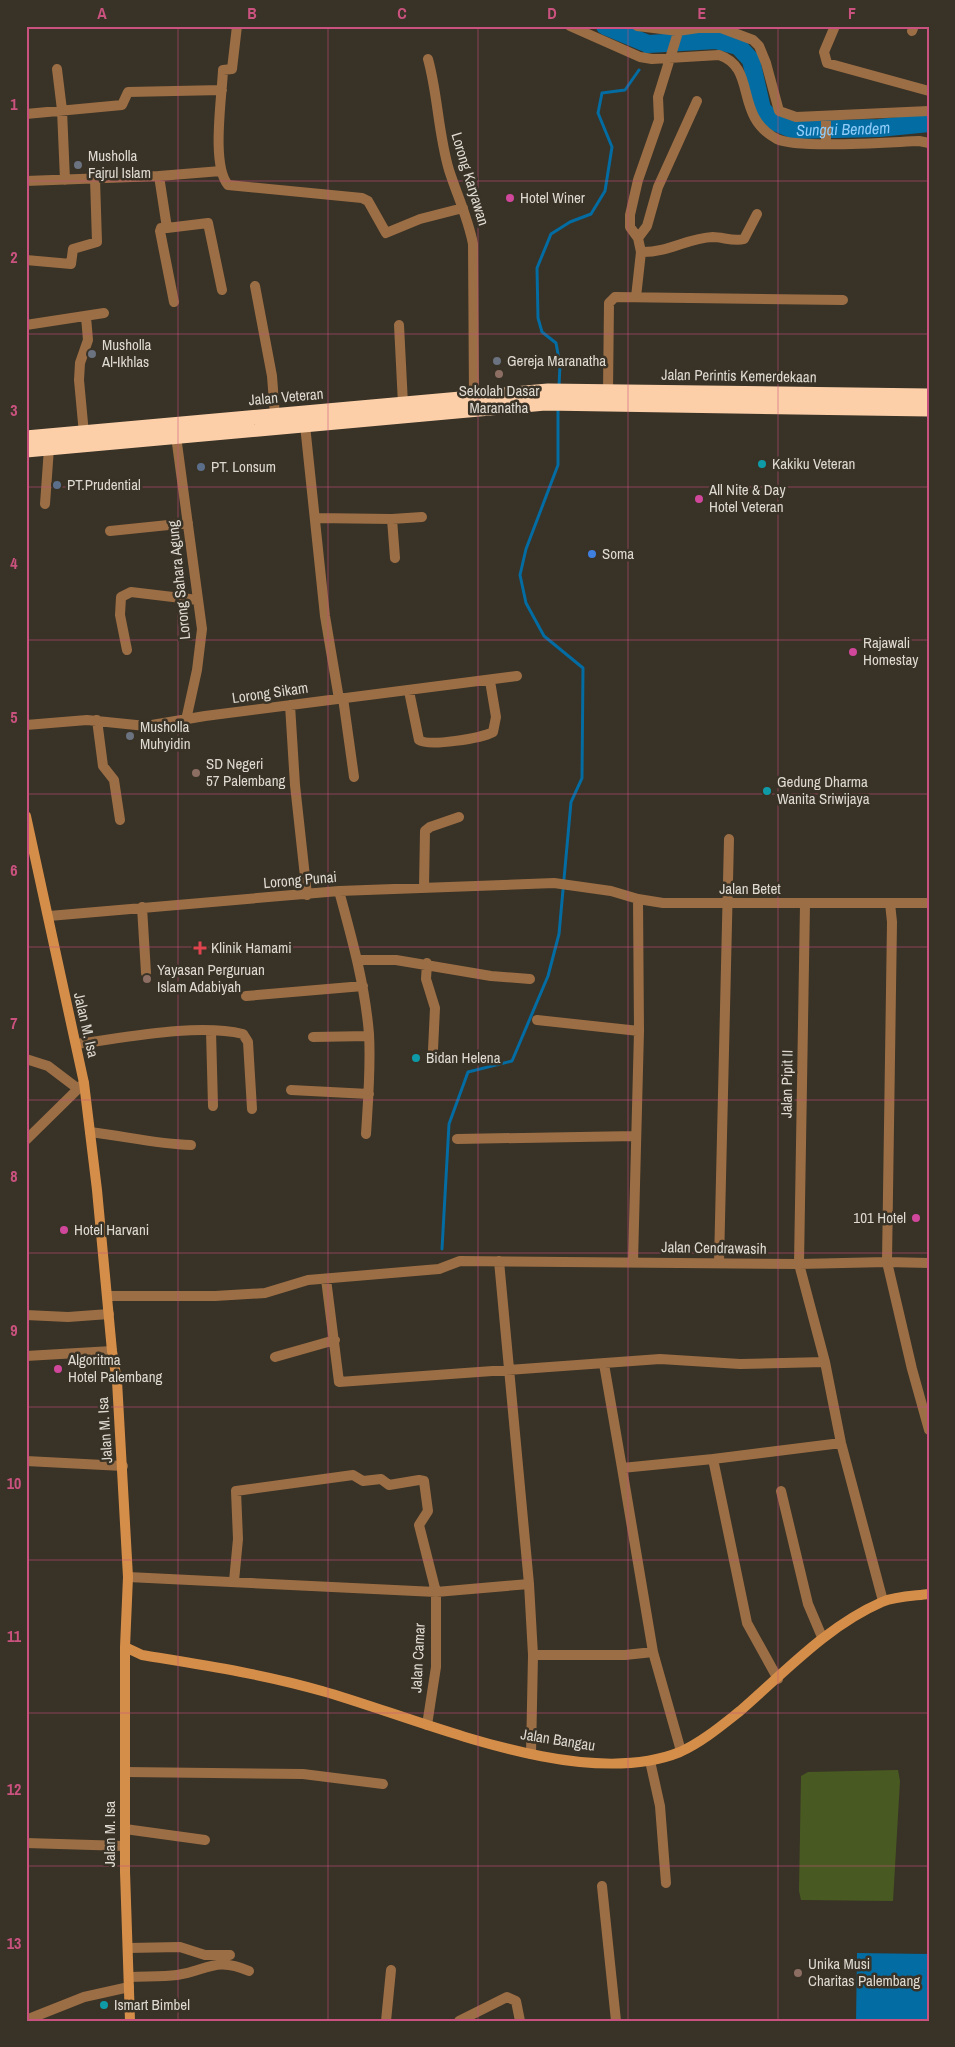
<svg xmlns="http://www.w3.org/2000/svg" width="955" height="2047" font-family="'Archivo Narrow',sans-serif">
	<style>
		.green { fill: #485a21 }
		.water { fill: #036ca2 }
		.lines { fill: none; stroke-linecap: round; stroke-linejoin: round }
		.stream { stroke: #036ca2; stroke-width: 3 }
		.river { stroke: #036ca2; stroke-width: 18 }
		.street { stroke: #9b6e45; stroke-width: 10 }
		.secondary { stroke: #d58e49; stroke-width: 10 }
		.highway { stroke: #fccfa9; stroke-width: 15 }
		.grid { fill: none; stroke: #ca527f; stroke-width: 1; stroke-opacity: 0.55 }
		.worship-dot { fill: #6b7280; stroke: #393226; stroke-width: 2 }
		.hotel-dot { fill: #d1479c; stroke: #393226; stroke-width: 2 }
		.education-dot { fill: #8d6e63; stroke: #393226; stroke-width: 2 }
		.culture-dot { fill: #0f9aa8; stroke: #393226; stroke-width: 2 }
		.service-dot { fill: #5c6f8a; stroke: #393226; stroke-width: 2 }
		.shop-dot { fill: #3f7fe0; stroke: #393226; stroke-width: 2 }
		.health-dot { fill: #e0444e; stroke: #393226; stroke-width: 2 }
		.labels { text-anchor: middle; stroke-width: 5; stroke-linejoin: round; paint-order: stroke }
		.poi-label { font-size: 15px; fill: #dedad2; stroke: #393226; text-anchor: start }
		.street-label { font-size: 15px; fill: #dedad2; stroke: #393226 }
		.water-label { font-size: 16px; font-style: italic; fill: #90ccf9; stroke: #393226 }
		.neatline { fill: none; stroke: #ca527f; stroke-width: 2 }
		.grid-label { font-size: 16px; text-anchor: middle; font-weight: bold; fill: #ca527f }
	</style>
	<rect width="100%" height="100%" fill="#393226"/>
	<path class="green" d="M898 1770 900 1781 893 1901 801 1900 799 1891 801 1776 808 1772Z"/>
	<path class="water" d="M857 1953 929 1954V2021H856Z"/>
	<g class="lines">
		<path class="stream" d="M645 53 648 44
			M559 386 560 365 556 343 542 332 538 318 537 268 551 234 570 222 591 214 605 191 612 147 598 113 602 93 625 90 639 70
			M442 1249 449 1124 468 1072 512 1061 548 976 559 934 571 802 582 778 583 668 544 636 526 603 520 575 526 549 558 465V408"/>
		<path class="river" id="s1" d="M605 26 648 44 716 40 738 46 751 60 762 109 775 122 794 130 879 128 929 123"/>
		<path class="street" d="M237 26 232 69 223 70C222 97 211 165 228 185L362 198 368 201 386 233 420 219 463 208
			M570 26 640 57 652 59 719 55C758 68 733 116 777 139 797 149 891 142 919 141L929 143
			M637 26 678 31 698 28H721L753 40 759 46 766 63 779 111 796 117 929 111
			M835 26 824 52 827 63 929 91
			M912 31 914 26
			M428 59C438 95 438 133 449 170 457 195 468 218 473 244L474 398
			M57 69 62 110 65 180
			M26 114 122 105 128 92 222 90
			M826 143V116
			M159 176 167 228 208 223 222 290
			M26 181 159 176 221 171
			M167 228H161L160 231 174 302
			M638 238 647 226 658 187 697 101
			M641 252C668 253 687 238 713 237 723 237 734 242 744 239L757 214
			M26 260 71 264 73 249 97 242 95 179
			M255 286 272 376 275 416
			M636 297 641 252 638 238 630 227V215L638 180 659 120 658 97 680 26
			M26 325 104 313
			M399 325 403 404
			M608 391 609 303 615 297 843 300
			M305 425 325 616 339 699
			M84 434 79 380 80 363 88 340 86 317
			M176 436 202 629 197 670 186 720
			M45 504 49 448
			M315 518 392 519 422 517
			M392 519 395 558
			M110 531 188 523
			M127 650 120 615 121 597 131 592 198 600
			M409 691 419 740C429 747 482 738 493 732L496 717 490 681
			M343 698 354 777
			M290 705 295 785 307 895
			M97 720 103 766 114 780 120 820
			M26 725 87 720 146 726 205 716 517 676
			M424 887 425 831 430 827 459 817
			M339 891C352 939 365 985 369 1034 371 1067 368 1101 366 1134
			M890 903 892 922 887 1262 912 1369 929 1430
			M805 904 799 1264 825 1362 841 1443 883 1601
			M142 907 146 973
			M49 916 339 891 554 883 611 891 638 899 663 903H929
			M358 960H396L491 976 530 979
			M427 963 426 979 435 1008 433 1050
			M246 996 363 986
			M537 1020 639 1031
			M211 1031 213 1106
			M313 1037 369 1036
			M76 1044C124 1038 196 1023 243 1034L248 1042 252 1109
			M26 1059 48 1066 77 1088
			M291 1090 369 1094
			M90 1132C125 1136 155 1144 191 1145
			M457 1139 636 1136
			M26 1140 84 1083
			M499 1261 529 1584 533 1655 531 1754
			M633 1262 639 1031 638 899
			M719 1263 729 839
			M326 1279 339 1382 660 1359 740 1364 825 1362
			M107 1296H215L265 1293 308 1280 439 1269 460 1261 799 1264 887 1262 929 1263
			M26 1315 68 1317 109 1314
			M26 1356 112 1351
			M275 1357 335 1340
			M604 1364 622 1468
			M26 1461 123 1466
			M781 1491 808 1604 822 1637
			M128 1577 436 1592 529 1584
			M234 1581 238 1539 236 1491 353 1475 363 1481 381 1479 389 1485 419 1480 424 1481 428 1511 419 1525 436 1592V1667L427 1725
			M533 1655H625L653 1652
			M778 1679 747 1623 713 1459 841 1443
			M681 1751 653 1652 622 1468 713 1459
			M650 1761 660 1806 666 1883
			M125 1772 303 1774 383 1784
			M125 1829 205 1840
			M26 1843 125 1846
			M602 1886 616 2021
			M128 1948 180 1947 205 1955H230
			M129 1977C145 1976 161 1977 177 1975 207 1971 215 1956 249 1971
			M26 2020 84 1997 129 1987
			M386 2021 391 1970
			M459 2021 507 1997 516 2001 520 2021"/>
		<path class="secondary" d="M26 816 84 1083 97 1190 112 1351 117 1381 128 1577 125 1647V1872L130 2021
			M125 1647 142 1655C203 1665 263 1674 322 1691 421 1719 581 1792 680 1752 702 1742 721 1726 740 1711 785 1672 827 1626 882 1602 896 1596 914 1596 929 1594"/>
		<path class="highway" d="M26 438 548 391 929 396
			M26 450 545 403 929 409"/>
	</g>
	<path class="grid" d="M178 26V2021M328 26V2021M478 26V2021M628 26V2021M778 26V2021M26 181H929M26 334H929M26 487H929M26 640H929M26 794H929M26 947H929M26 1100H929M26 1253H929M26 1407H929M26 1560H929M26 1713H929M26 1866H929"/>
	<g class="worship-dot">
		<circle cx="78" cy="165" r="5"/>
		<circle cx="92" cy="354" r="5"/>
		<circle cx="497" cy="361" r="5"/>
		<circle cx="130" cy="736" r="5"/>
	</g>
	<g class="hotel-dot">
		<circle cx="510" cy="198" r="5"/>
		<circle cx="699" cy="499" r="5"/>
		<circle cx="853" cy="652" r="5"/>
		<circle cx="916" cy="1218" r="5"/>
		<circle cx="64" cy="1230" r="5"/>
		<circle cx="58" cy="1369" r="5"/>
	</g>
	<g class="education-dot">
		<circle cx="499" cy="374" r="5"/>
		<circle cx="196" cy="773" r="5"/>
		<circle cx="147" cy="979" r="5"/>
		<circle cx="798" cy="1973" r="5"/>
	</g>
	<g class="culture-dot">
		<circle cx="762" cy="464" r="5"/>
		<circle cx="767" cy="791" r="5"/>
		<circle cx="416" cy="1058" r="5"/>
		<circle cx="104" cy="2005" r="5"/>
	</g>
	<g class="service-dot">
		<circle cx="201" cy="467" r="5"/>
		<circle cx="57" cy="485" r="5"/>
	</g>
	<circle class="shop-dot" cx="592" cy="554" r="5"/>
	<path class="health-dot" d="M197.5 940.5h5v5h5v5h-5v5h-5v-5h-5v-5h5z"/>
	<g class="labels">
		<g class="poi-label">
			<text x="88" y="161">Musholla<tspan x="88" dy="17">Fajrul Islam</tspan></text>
			<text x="520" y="203">Hotel Winer</text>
			<text x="102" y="350">Musholla<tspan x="102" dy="17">Al-Ikhlas</tspan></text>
			<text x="507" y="366">Gereja Maranatha</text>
			<text x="499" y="396" text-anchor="middle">Sekolah Dasar<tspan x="499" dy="17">Maranatha</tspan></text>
			<text x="772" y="469">Kakiku Veteran</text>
			<text x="211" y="472">PT. Lonsum</text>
			<text x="67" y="490">PT.Prudential</text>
			<text x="709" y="495">All Nite &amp; Day<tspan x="709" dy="17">Hotel Veteran</tspan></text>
			<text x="602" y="559">Soma</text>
			<text x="863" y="648">Rajawali<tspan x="863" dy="17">Homestay</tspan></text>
			<text x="140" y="732">Musholla<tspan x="140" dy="17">Muhyidin</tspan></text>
			<text x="206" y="769">SD Negeri<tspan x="206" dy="17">57 Palembang</tspan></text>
			<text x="777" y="787">Gedung Dharma<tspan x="777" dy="17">Wanita Sriwijaya</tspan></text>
			<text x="211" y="953">Klinik Hamami</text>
			<text x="157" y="975">Yayasan Perguruan<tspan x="157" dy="17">Islam Adabiyah</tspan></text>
			<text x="426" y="1063">Bidan Helena</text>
			<text x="906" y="1223" text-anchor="end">101 Hotel</text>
			<text x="74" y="1235">Hotel Harvani</text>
			<text x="68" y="1365">Algoritma<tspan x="68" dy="17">Hotel Palembang</tspan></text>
			<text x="808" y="1969">Unika Musi<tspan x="808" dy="17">Charitas Palembang</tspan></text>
			<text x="114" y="2010">Ismart Bimbel</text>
		</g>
		<g class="street-label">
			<text transform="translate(470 179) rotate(73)" y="5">Lorong Karyawan</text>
			<text transform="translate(739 376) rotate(1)" y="5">Jalan Perintis Kemerdekaan</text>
			<text transform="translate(286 397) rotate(-5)" y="5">Jalan Veteran</text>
			<text transform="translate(179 580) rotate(-96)" y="5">Lorong Sahara Agung</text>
			<text transform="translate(270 693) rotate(-8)" y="5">Lorong Sikam</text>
			<text transform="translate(300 880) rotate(-5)" y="5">Lorong Punai</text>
			<text x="750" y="894">Jalan Betet</text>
			<text transform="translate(86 1025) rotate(77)" y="5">Jalan M. Isa</text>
			<text transform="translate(787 1084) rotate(-89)" y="5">Jalan Pipit II</text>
			<text transform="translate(714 1248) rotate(1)" y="5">Jalan Cendrawasih</text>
			<text transform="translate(105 1430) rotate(-94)" y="5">Jalan M. Isa</text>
			<text transform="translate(418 1658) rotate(-87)" y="5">Jalan Camar</text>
			<text transform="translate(558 1740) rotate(9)" y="5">Jalan Bangau</text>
			<text transform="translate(110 1834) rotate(-90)" y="5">Jalan M. Isa</text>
		</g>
		<g class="water-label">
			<text dy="6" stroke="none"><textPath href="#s1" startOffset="295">Sungai Bendem</textPath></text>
		</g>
	</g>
	<rect width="955" height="2047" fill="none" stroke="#393226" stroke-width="55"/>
	<rect x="28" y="28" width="900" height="1992" class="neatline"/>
	<g class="grid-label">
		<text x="102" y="19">A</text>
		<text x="252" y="19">B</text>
		<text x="402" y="19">C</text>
		<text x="552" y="19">D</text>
		<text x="702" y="19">E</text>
		<text x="852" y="19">F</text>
		<text x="14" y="110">1</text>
		<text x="14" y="263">2</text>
		<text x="14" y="416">3</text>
		<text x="14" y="569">4</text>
		<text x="14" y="723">5</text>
		<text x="14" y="876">6</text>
		<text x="14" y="1029">7</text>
		<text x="14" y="1182">8</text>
		<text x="14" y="1336">9</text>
		<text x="14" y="1489">10</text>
		<text x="14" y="1642">11</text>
		<text x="14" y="1795">12</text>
		<text x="14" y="1949">13</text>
	</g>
</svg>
